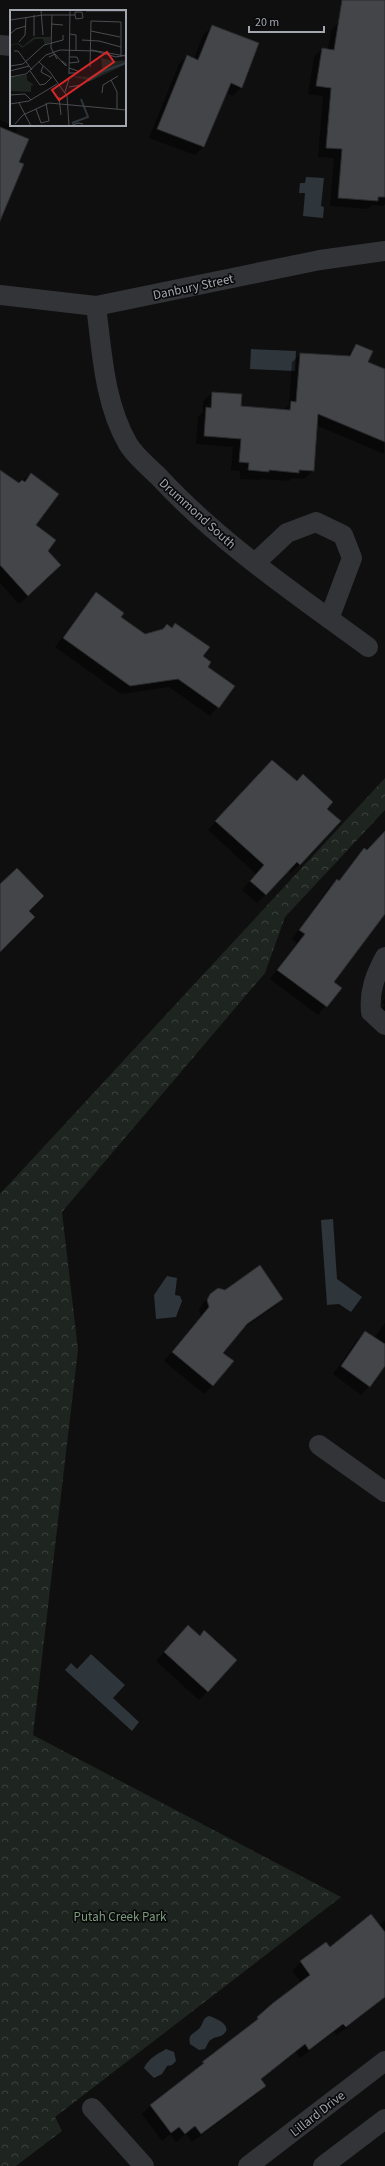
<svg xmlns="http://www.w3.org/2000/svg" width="385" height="2166" font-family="'Source Sans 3',sans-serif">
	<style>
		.park { fill: url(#park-crowns) }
		.water { fill: #2e363b }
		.shadow { fill: #0007 }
		.building { fill: #434548; stroke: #292a2c }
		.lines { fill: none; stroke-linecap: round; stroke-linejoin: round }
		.minor { stroke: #333437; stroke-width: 20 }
		.labels { text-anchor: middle; stroke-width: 3.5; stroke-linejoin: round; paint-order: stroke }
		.street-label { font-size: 13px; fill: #a2a7b0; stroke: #0a0a0b }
		.park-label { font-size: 13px; fill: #7b997c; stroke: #0a0a0b }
		.inset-river { fill: none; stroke: #2e363b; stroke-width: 2 }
		.inset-road { fill: none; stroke: #4a4c50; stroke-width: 1 }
		.view { fill: #d62828; fill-opacity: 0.15; stroke: #d62828; stroke-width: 2 }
		.inset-edge { fill: none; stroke: #a2a7b0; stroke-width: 2 }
	</style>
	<defs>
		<pattern id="park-crowns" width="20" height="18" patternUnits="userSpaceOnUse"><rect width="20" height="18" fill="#1e241f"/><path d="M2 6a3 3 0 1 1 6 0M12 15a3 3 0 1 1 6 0" fill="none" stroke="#3c413d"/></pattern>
	</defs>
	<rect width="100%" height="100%" fill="#0f0f10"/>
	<path class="park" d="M385 778V810L285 917 265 973 62 1212 78 1350 33 1735 341 1897 55 2117 62 2131 16 2166H0V1194Z"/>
	<path class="water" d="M306 177 324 178 321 206 324 207 323 218 303 216 305 193H299L300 183H305Z
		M251 349 296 351 295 371 250 369Z
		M333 1219 337 1279 362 1297 351 1312 339 1304 327 1305 321 1220Z
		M167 1276 177 1278 175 1295 180 1296 182 1301 176 1317 156 1319 154 1295Z
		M91 1654 125 1685 113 1698 139 1722 132 1731 65 1670 71 1663 77 1669Z
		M209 2016C216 2018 236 2027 221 2036 218 2037 215 2037 212 2039 208 2041 207 2046 205 2049L199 2050 190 2044C187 2032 197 2034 201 2026 204 2021 203 2018 209 2016Z
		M166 2049 174 2052 176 2061 172 2065 167 2066 162 2074 154 2078 144 2068C149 2058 156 2055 166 2049Z"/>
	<path class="shadow" d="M360 0H385V204L383 206 372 205 368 209 330 206 334 158 318 157 323 96 308 94 314 57 322 49 328 50 331 30Z
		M212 27 241 87 233 96 226 93 203 147 195 155 149 138 179 64 187 56 194 59 203 35Z
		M0 120 17 128 0 195Z
		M356 345 367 363 385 370 384 454 316 425 313 471 304 479 292 478 289 481 261 479 260 480 240 479V471L231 470 233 447 196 444 198 417 203 412V401L212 393 240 407 283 410 289 405 292 362 301 354 346 357Z
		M0 471 18 484 31 474 35 526 47 551 52 574 19 604 0 583Z
		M96 593 120 618 144 635 171 629 176 624 202 656 206 668 234 687 210 716 169 687 121 694 55 647Z
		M264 770 297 782 326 809 300 864 291 873 288 870 257 903 242 890 256 874 208 830Z
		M385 831V915L384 914 333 982 341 988 318 1015 270 979 297 943 292 939 328 889 337 881 338 882 356 858 364 849 367 851Z
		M385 999V1005L382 1002Z
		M385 1005V1026L375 1017Z
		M225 1291 282 1299 274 1307 241 1330 222 1353 213 1385 204 1394 164 1361 201 1316 199 1310 202 1304 211 1295Z
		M385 1323V1367L361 1395 333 1374 357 1340 366 1332 374 1338Z
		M180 1635 208 1691 199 1700 156 1661Z
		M385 1920V1985L373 2004 365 2013 337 2035 334 2032 300 2058 296 2052 260 2080 265 2086 256 2095 192 2142 186 2134 176 2142 170 2134 162 2141 142 2114 151 2105 302 1983 292 1971 301 1962 379 1925Z"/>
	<path class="building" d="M342 0H385V197H378V201L338 198 342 149 326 148 331 88 316 86 322 48 334 50Z
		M212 25 259 43 242 88 231 83 204 147 157 129 187 55 198 60Z
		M0 127 29 139 19 162 24 164 0 221Z
		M356 344 373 351 368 362 385 369V442L318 414 314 471 299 470V473L269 470V472L248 470 249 463 239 462 241 439 204 436 206 407 211 408 212 392 242 394 241 406 290 410 291 401 296 402 300 353 350 356Z
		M0 470 19 483 22 480 25 482 31 473 59 494 36 525 56 540 48 551 61 565 28 596 0 565Z
		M96 592 124 613 121 617 145 634 163 629 167 624 172 628 175 623 210 647 203 656 211 662 208 667 235 686 219 708 178 679 130 686 63 638Z
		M272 760 297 781 303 774 333 802 327 809 341 821 300 865 297 862 266 895 250 881 264 865 215 821Z
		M385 831V914L334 982 342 988 327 1007 277 970 305 934 299 930 337 879 339 881 364 848 367 850Z
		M17 868 44 896 29 911 35 917 0 952V884Z
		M260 1265 283 1299 247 1324 223 1353 234 1361 213 1386 172 1352 209 1307 207 1300 210 1294 218 1288 225 1290Z
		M365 1331 385 1344V1366L370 1387 341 1366Z
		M188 1625 200 1636 204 1630 237 1660 208 1692 164 1652Z
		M371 1914 385 1932V1997L346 2027 343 2024 309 2050 305 2044 261 2079 266 2086 201 2134 195 2126 185 2134 179 2127 171 2133 150 2105 204 2063 202 2062 258 2019 257 2017 273 2003 310 1975 300 1961 326 1942 330 1947Z"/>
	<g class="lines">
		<path class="minor" d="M0 45 11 46
			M0 295 96 306 320 260 385 251
			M96 306C102 351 104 403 128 444 135 456 149 467 159 477 220 543 296 594 368 647
			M255 563 287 533 316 522 343 535 352 558 329 619
			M385 957C375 976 369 991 371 1012L385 1025
			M319 1445 385 1492
			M92 2108 144 2166
			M248 2166 385 2061
			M323 2166 385 2119"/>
	</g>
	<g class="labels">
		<g class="street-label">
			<text transform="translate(193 286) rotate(-12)" y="5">Danbury Street</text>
			<text transform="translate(198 513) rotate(42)" y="5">Drummond South</text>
			<text transform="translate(317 2113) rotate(-38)" y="5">Lillard Drive</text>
		</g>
		<g class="park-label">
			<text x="120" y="1921">Putah Creek Park</text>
		</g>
	</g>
	<g transform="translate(10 10)">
		<rect width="116" height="116" fill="#0f0f10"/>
		<path d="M24 27H41L40 32 35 35 33 29H25L12 38 8 34 2 35 0 42V35L8 33 13 36ZM91 48 104 51 116 50V54L81 71 60 66 79 67 92 59ZM17 65V70L24 75 21 76V82L0 81V67Z" fill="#1e241f"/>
		<path class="inset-river" d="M78 71 94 61 116 53M62 113 78 107 71 89"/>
		<path class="inset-road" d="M31 0 33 25M76 1H116M42 5 41 38 47 49M0 10 33 5H65L66 9 73 8 72 2H65V5M41 14 53 15M81 21 110 27M0 24 6 19 16 16M60 24 66 25V40M24 26V5M72 30 89 31 111 37M9 32 15 25 16 7M81 40 115 46M4 41H8L22 60M39 47 45 44 52 52M52 51 56 54V56L52 52ZM29 52 40 62 57 86 59 116M59 53 69 52 67 47H60M0 56 13 54 34 35 53 30V25M33 56 31 62 42 68M80 57 81 11 111 12V47M59 58 68 61 67 63H59M0 61 19 56M20 61 30 75 35 74 41 68M59 64 60 0M0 67 16 64 36 45 50 40 85 41 106 47 116 45M101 70 107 82V99M59 77 71 75M55 82 59 69M92 83 93 75 108 66M0 85 15 84 21 90M49 87 51 105M9 93 21 116M0 94 19 91 47 74M26 99 31 113 39 111 36 93M5 114 13 105 39 93 116 100M60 116 68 113 73 114"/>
		<path class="view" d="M97 42 104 52 49 90 42 80Z"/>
		<rect width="116" height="116" class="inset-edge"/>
	</g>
	<path d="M249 26v6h75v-6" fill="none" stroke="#a2a7b0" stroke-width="2"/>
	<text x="255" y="26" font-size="12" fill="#a2a7b0" stroke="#0a0a0b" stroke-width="3" paint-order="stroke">20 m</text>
</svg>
